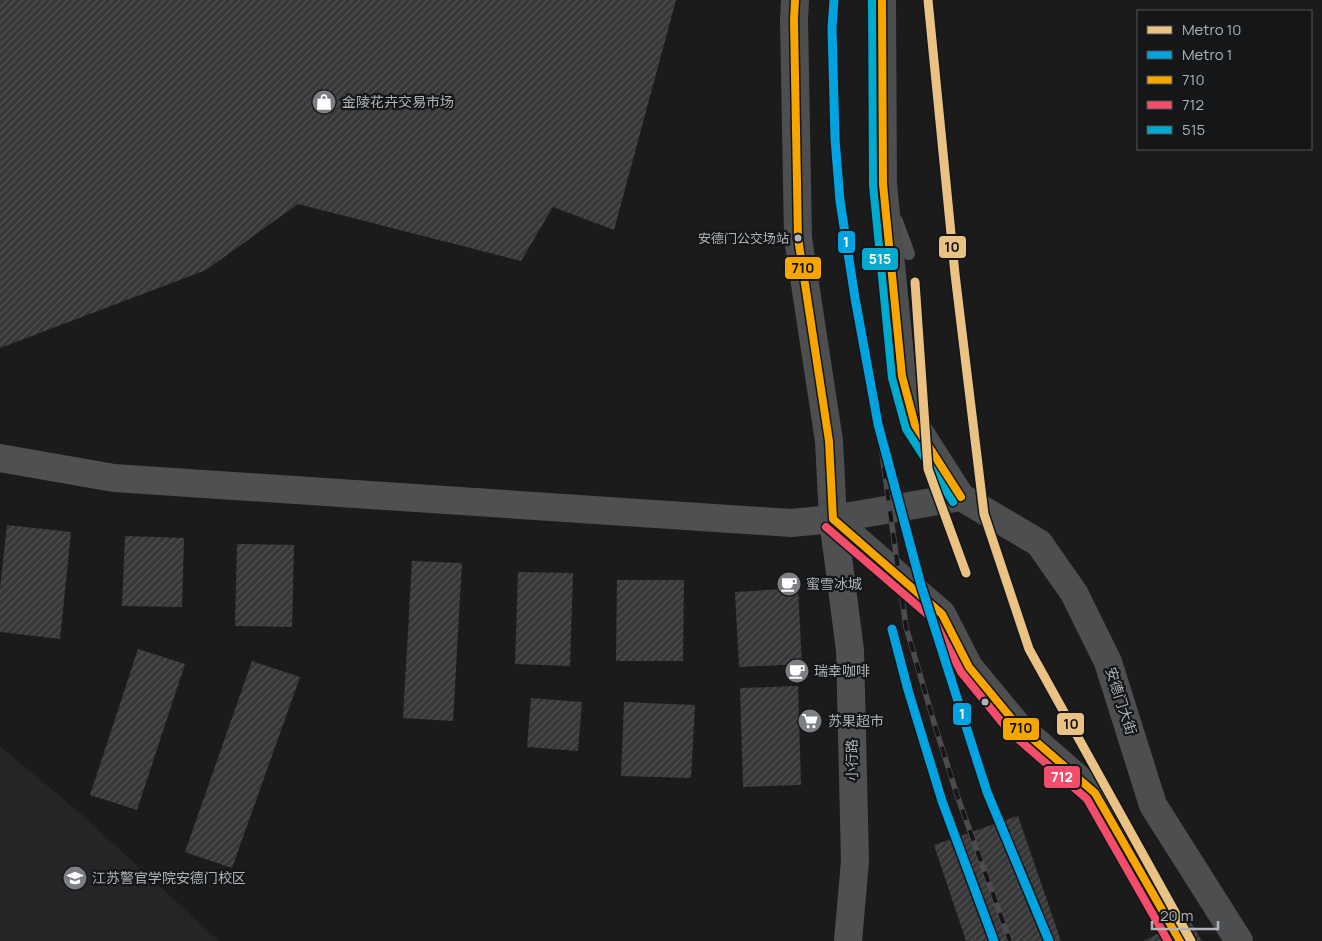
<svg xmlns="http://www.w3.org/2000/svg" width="1322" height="941" font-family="Manrope,'Noto Sans SC',sans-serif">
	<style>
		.built { fill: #252527 }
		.building { fill: url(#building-hatch) }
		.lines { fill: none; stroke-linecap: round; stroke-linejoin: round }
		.lane { stroke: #505254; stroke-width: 12 }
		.secondary { stroke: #4f5051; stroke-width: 28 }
		.primary { stroke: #4d4e50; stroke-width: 28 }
		.rail-casing { stroke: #4c4c4f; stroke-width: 5.5 }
		.rail { stroke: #151617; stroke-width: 4; stroke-dasharray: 11; stroke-linecap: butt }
		.bus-1-casing { stroke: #151617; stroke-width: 11 }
		.bus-2-casing { stroke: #151617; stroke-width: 11 }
		.bus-3-casing { stroke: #151617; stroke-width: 11 }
		.bus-1 { stroke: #f7a600; stroke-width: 8 }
		.bus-2 { stroke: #f44d6c; stroke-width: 8 }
		.bus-3 { stroke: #00a9ce; stroke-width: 8 }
		.metro-1-casing { stroke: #151617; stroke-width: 12 }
		.metro-2-casing { stroke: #151617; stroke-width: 12 }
		.metro-1 { stroke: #eac384; stroke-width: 9 }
		.metro-2 { stroke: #00a2df; stroke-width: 9 }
		.bus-dot { fill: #aeb4ba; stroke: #151617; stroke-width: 2 }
		.labels { text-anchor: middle; stroke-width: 4.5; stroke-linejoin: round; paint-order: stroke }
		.bus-label { font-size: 13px; fill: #aeb4ba; stroke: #151617; text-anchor: end }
		.poi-label { font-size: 14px; fill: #aeb4ba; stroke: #151617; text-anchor: start }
		.street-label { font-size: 14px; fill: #aeb4ba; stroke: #151617 }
		.line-badge { stroke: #151617; stroke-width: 2 }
		.badge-label { font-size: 14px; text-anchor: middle; font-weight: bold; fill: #fff }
		.pale-badge-label { font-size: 14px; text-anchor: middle; font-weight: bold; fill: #111 }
	</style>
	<defs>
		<pattern id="building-hatch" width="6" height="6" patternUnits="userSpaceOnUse" patternTransform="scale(1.25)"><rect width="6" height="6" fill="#373738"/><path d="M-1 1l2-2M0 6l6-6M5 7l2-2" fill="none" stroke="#515253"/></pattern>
	</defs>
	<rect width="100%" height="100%" fill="#1b1b1b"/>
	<path class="built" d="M0 746 81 814 219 941H0Z"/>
	<path class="building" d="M0 0H676L614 230 553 207 521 261 298 204 206 270 0 348Z
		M7 525 71 532 60 639 0 632V588Z
		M125 536 184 538 182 607 122 606Z
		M237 544 294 545 292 627 235 626Z
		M412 561 462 563 453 721 403 718Z
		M518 572 573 573 570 666 515 664Z
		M617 580H684L683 661H616Z
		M798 588 802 664 739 667 735 592Z
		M138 649 185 664 137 810 90 795Z
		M252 661 300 677 232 868 185 852Z
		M798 686 801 785 743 787 740 688Z
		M531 698 582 702 578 751 527 747Z
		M624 702 695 705 691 778 621 776Z
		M1018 816 1061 941H966L934 845Z
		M1188 917 1202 941H1144Z"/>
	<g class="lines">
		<path class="lane" d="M897 221 909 254"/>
		<path class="secondary" d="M0 458 114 478 791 523 833 519 850 650 855 861 848 941"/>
		<path class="primary" d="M795 0 794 20 798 238 829 441 833 519
			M882 0 883 184 902 376 915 425 961 497 1039 543 1074 593 1108 662 1153 805 1239 941
			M833 519 942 614 969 667 1017 725 1095 793 1180 941
			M833 519 961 497"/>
		<defs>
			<path id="rail" d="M878 424 906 627 935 726 958 798 1010 941"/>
		</defs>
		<use href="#rail" class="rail-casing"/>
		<use href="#rail" class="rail"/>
		<defs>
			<path id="bus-1" d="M795 0 794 20 798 238 829 441 833 519 942 614 969 667 1017 725 1095 793 1180 941
				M882 0 883 184 902 376 915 425 961 497"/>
			<path id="bus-2" d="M826 527 934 620 961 672 1009 731 1087 799 1168 941"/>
			<path id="bus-3" d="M872 0 873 185 892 378 906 429 953 502"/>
		</defs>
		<use href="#bus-1" class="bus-1-casing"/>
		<use href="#bus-2" class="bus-2-casing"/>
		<use href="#bus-3" class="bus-3-casing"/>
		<use href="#bus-1" class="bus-1"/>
		<use href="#bus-2" class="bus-2"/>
		<use href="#bus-3" class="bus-3"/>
		<defs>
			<path id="metro-1" d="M928 0 955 274 984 514 1029 649 1191 941
				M915 282 928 469 966 573"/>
			<path id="metro-2" d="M834 0 832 28 835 139 840 201 855 298 878 424 921 585 987 792 1049 941
				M892 629 908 690 942 801 994 941"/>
		</defs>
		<use href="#metro-1" class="metro-1-casing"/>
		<use href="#metro-2" class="metro-2-casing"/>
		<use href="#metro-1" class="metro-1"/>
		<use href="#metro-2" class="metro-2"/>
	</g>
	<defs>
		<symbol id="shop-disc" viewBox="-11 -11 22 22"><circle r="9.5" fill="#7b7e82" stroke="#151617"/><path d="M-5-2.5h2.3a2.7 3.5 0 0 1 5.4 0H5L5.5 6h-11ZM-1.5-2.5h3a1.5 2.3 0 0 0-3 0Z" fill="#fff"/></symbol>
		<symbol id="cafe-disc" viewBox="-11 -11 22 22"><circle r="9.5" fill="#7b7e82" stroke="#151617"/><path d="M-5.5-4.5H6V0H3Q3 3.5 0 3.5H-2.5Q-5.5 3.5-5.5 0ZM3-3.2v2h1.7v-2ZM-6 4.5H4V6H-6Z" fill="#fff"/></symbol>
		<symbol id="supermarket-disc" viewBox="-11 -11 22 22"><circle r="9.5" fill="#7b7e82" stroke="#151617"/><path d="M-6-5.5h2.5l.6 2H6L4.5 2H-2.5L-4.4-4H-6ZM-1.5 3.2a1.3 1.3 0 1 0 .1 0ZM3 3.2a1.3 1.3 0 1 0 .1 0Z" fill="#fff"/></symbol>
		<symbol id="university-disc" viewBox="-11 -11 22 22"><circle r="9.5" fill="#7b7e82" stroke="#151617"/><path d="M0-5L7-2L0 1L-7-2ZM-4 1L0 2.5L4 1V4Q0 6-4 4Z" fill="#fff"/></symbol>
	</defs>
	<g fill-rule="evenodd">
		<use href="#shop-disc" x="310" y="88" width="28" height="28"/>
		<use href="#cafe-disc" x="775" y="570" width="28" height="28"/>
		<use href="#cafe-disc" x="783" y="657" width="28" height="28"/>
		<use href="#supermarket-disc" x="796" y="707" width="28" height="28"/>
		<use href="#university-disc" x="61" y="864" width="28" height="28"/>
	</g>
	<g class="bus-dot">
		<circle cx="798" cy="238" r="4.5"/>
		<circle cx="985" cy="702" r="4.5"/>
	</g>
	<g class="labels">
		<g class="bus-label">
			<text x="789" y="243">安德门公交场站</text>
		</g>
		<g class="poi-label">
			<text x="342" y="107">金陵花卉交易市场</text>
			<text x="806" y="589">蜜雪冰城</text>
			<text x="814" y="676">瑞幸咖啡</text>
			<text x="828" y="726">苏果超市</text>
			<text x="92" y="883">江苏警官学院安德门校区</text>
		</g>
		<g class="street-label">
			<text transform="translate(1121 701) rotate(72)" y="5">安德门大街</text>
			<text transform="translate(852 760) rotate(-91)" y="5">小行路</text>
		</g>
	</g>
	<g class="line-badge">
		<rect x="837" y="230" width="19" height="24" rx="5" fill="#00a2df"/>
		<rect x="938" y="235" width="29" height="24" rx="5" fill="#eac384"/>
		<rect x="861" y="247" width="38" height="24" rx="5" fill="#00a9ce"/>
		<rect x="784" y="256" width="38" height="24" rx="5" fill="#f7a600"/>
		<rect x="952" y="702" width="20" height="24" rx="5" fill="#00a2df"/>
		<rect x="1056" y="712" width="29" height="24" rx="5" fill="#eac384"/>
		<rect x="1002" y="717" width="38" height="24" rx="5" fill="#f7a600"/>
		<rect x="1043" y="765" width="38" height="24" rx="5" fill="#f44d6c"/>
	</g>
	<g class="badge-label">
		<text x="846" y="247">1</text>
		<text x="880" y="264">515</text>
		<text x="962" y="719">1</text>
		<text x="1062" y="782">712</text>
	</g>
	<g class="pale-badge-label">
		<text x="952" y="252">10</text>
		<text x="803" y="273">710</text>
		<text x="1071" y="729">10</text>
		<text x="1021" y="733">710</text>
	</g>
	<rect x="1137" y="10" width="175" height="140" fill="#151617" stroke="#525558"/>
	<rect x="1147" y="26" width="25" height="8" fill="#eac384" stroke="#525558"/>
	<text x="1182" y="35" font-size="15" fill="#aeb4ba">Metro 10</text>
	<rect x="1147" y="51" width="25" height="8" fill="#00a2df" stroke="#525558"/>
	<text x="1182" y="60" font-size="15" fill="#aeb4ba">Metro 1</text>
	<rect x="1147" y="76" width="25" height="8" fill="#f7a600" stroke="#525558"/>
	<text x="1182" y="85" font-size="15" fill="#aeb4ba">710</text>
	<rect x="1147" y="101" width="25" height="8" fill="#f44d6c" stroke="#525558"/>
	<text x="1182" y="110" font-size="15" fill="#aeb4ba">712</text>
	<rect x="1147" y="126" width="25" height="8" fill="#00a9ce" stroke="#525558"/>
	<text x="1182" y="135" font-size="15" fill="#aeb4ba">515</text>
	<path d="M1152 921v8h66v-8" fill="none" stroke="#aeb4ba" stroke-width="2.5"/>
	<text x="1160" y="921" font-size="15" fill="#aeb4ba" stroke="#151617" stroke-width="4" paint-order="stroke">20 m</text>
</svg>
